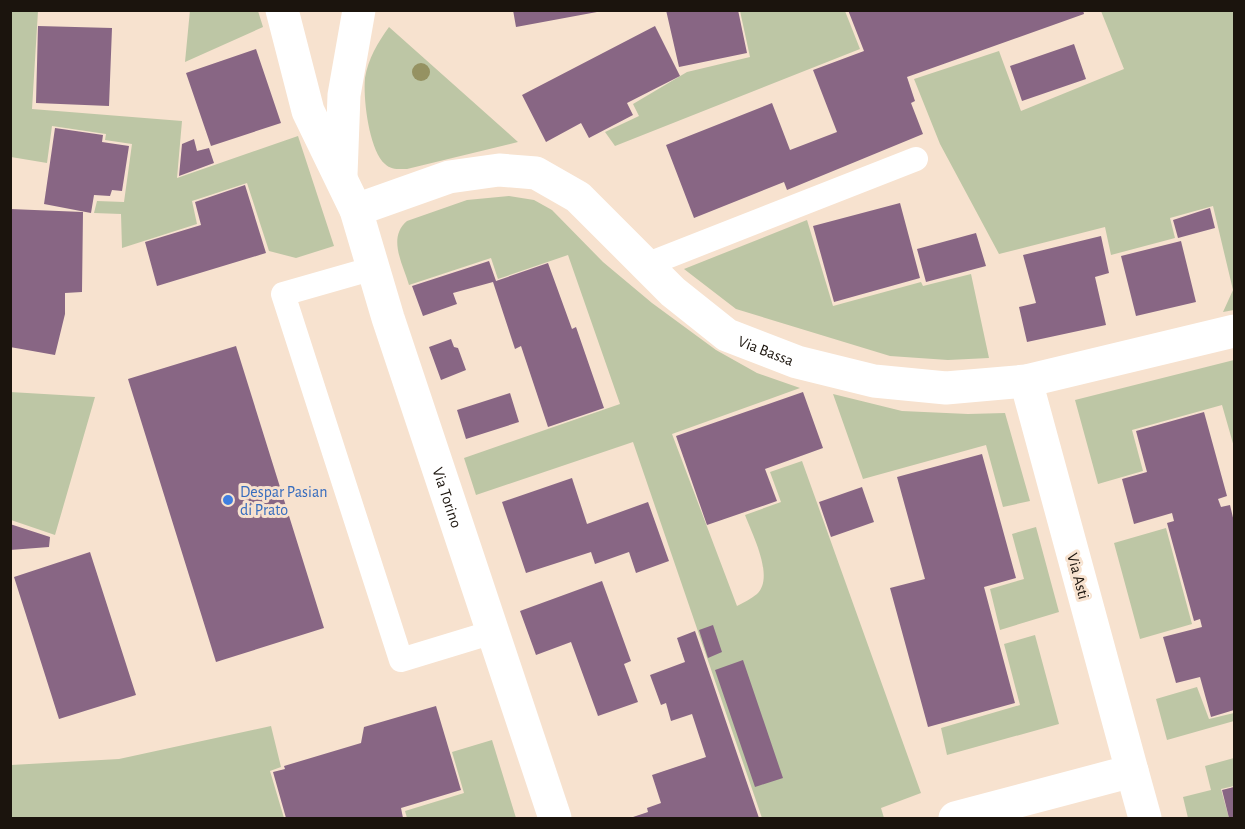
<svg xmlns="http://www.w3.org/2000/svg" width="1245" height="829" font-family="'Alegreya Sans',sans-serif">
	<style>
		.green { fill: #bdc6a5 }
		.building { fill: #886684 }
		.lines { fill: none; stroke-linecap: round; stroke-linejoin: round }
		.service { stroke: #fff; stroke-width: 24 }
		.minor { stroke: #fff; stroke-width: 33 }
		.tree { fill: #959262 }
		.shop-dot { fill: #3f7fe0; stroke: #f7e2cf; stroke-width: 2 }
		.labels { text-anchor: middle; stroke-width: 6; stroke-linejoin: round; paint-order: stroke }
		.street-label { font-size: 16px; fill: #1b140d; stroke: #f7e2cf }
		.shop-label { font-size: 16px; fill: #366cbe; stroke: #f7e2cf; text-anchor: start }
	</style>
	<rect width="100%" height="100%" fill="#f7e2cf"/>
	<path class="green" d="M190 10 258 11 263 27 185 62Z
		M10 11H38L32 109 182 121 177 178 298 136 334 246 296 258 269 251 247 183 192 201 197 224 122 248 121 214 94 213 97 201 124 202 132 144 105 140 106 134 52 126 47 163 11 157Z
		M740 11H845L860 49 615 146 605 132 639 116 633 104 687 72 750 57Z
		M1101 11H1234V310L1223 312 1233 290 1213 206 1170 218 1175 238 1111 255 1105 227 999 254 940 144 914 79 999 51 1021 111 1124 69Z
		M389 27 518 142 407 169C399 169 391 170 385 164 369 150 363 99 365 78 368 59 378 42 389 27Z
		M509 196 534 200 552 210 603 262 652 303 716 350 757 373 800 388 672 434 737 606C743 603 751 599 757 594 775 577 752 534 745 515L781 502 770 472 802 461 921 793 881 808 884 818H762L633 442 476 495 464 458 620 404 568 255 498 279 491 258 409 285C403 264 387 238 407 221L467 200Z
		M807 220 833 306 921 282 923 286 971 274 989 358 948 360 890 356 736 309 684 269Z
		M1234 360V447L1222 405 1132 430 1143 471 1098 484 1075 400Z
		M10 392 95 397 55 535 11 520Z
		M833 394 902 411 968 414 1005 413 1030 501 1003 507 986 445 863 479Z
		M1036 527 1059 612 1000 630 990 589 1024 579 1012 534Z
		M1166 528 1192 624 1140 639 1114 543Z
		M1035 635 1059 724 947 755 941 728 1020 705 1004 644Z
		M1197 687 1209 719 1234 713V721L1167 740 1156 699Z
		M271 726 281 767 270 771 284 818H11V765L119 759Z
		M492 740 516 818H407L405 811 464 793 452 752Z
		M1234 758V786L1221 789 1229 818H1188L1183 797 1211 790 1205 766Z"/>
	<path class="building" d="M513 10H597V12L516 27Z
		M666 10H738L747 53 679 67Z
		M848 10H1083L1084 14 907 77 915 101 911 103 923 134 787 190 784 182 694 218 666 145 772 103 790 150 837 132 813 70 864 51Z
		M38 26 112 28 109 106 36 103Z
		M655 26 680 76 627 103 633 115 589 138 581 123 546 142 522 95Z
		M1074 44 1086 79 1022 101 1010 66Z
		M256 49 281 123 211 146 186 73Z
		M55 128 103 135 102 142 129 146 122 191 112 190 110 196 94 195 91 213 44 204Z
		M194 139 197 151 209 148 214 163 179 176 182 144Z
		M245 185 266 253 157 286 145 242 201 225 195 202Z
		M900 203 920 278 834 302 813 226Z
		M1210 208 1215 228 1178 238 1173 220Z
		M10 209 83 212 82 292 65 293V314L55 355 10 347Z
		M976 233 986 266 926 282 917 249Z
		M1101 236 1109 273 1095 277 1106 325 1027 342 1019 307 1036 303 1023 255Z
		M1181 241 1196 302 1136 316 1121 256Z
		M489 261 496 281 548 263 572 329 576 327 604 408 548 427 521 346 515 349 493 282 453 293 457 304 423 316 412 286Z
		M451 339 454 347 458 348 466 370 441 380 429 347Z
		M236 346 324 628 216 662 128 379Z
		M803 392 823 448 765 469 777 501 707 525 676 436Z
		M510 393 519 422 466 439 457 410Z
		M1204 412 1227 496 1218 499 1221 507 1230 505 1234 522V710L1211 717 1200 677 1176 683 1163 637 1202 627 1200 619 1194 621 1167 523 1174 521 1172 513 1134 524 1122 479 1147 472 1136 431Z
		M982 454 1016 578 984 587 1015 703 928 727 890 588 925 579 897 477Z
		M572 478 587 524 648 502 669 561 636 573 629 552 595 564 591 552 526 573 502 502Z
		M862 487 874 522 831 537 819 502Z
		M10 524 50 537 49 547 10 550Z
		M90 552 136 695 59 719 14 577Z
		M602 581 631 661 624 664 638 702 598 716 571 642 536 655 520 611Z
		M713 625 722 652 708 658 699 630Z
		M695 631 759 818H630L648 812 647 808 661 803 652 775 706 757 692 714 671 721 666 703 661 705 650 675 685 662 677 638Z
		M743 660 783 778 755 787 715 670Z
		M436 706 461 790 401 808 403 818H286L273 772 285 769 284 766 361 743 364 727Z
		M1234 787V818H1229L1222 790Z"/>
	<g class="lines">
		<path class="service" d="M646 265 916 159
			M374 268 283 294 401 660 493 632"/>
		<g class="minor">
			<path id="s1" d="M282 10 308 111 356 210 388 318 555 818"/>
			<path d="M341 175 344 95 359 10"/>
			<path id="s2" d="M356 210 449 177 499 170 536 173 578 197 673 292 727 335 797 362 874 381 946 388 1026 381 1234 331"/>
			<path d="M1132 771 1145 818"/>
			<path d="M955 818 1132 771 1026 381"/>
		</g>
	</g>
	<circle class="tree" cx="421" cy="72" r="9"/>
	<circle class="shop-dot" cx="228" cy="500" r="6"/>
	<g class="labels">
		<g class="street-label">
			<text dy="6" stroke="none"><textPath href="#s2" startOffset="480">Via Bassa</textPath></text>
			<text dy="6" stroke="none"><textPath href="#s1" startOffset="516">Via Torino</textPath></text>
			<text transform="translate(1079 576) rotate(75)" y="6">Via Asti</text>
		</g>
		<g class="shop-label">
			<text x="240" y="497">Despar Pasian<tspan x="240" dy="18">di Prato</tspan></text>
		</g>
	</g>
	<rect width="1245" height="829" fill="none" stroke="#1b140d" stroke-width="24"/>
</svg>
